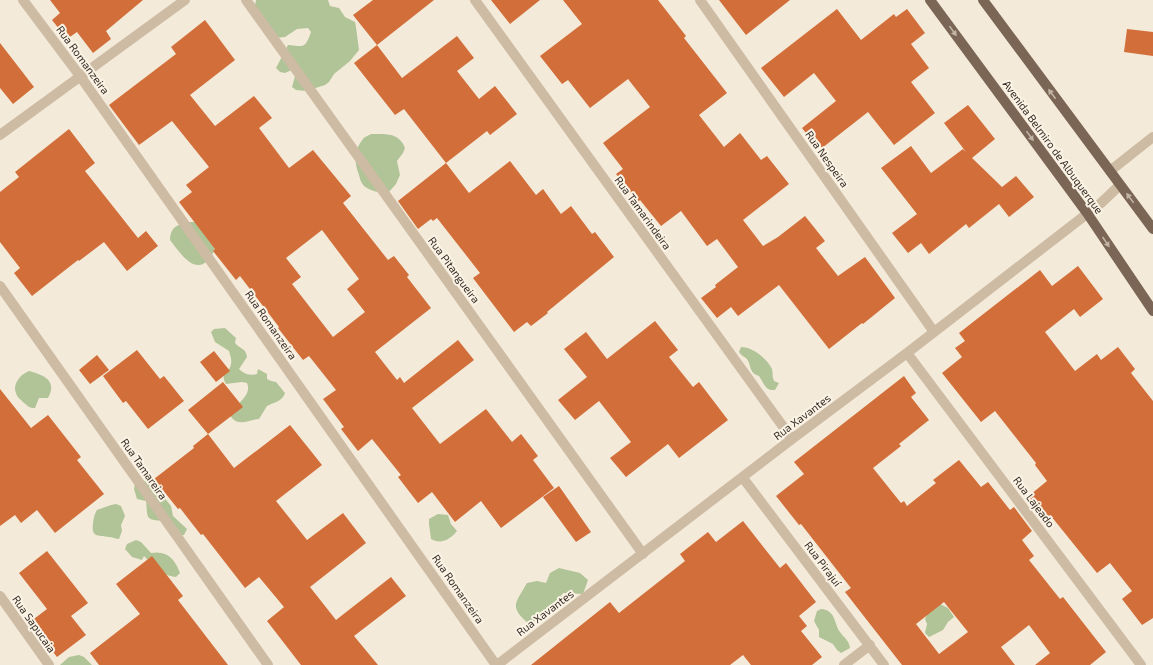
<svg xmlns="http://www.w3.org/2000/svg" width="1153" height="665" font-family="'Exo 2',sans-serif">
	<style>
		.green { fill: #b0c497 }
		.building { fill: #d26e39; fill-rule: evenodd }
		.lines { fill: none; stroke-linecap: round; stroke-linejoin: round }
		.minor { stroke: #cdbba3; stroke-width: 10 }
		.major { stroke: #7b6655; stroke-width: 10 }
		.oneway { fill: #c1b4a4 }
		.labels { text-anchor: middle; stroke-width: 4; stroke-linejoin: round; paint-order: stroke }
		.street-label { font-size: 11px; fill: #372d26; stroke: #fbf3e5 }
	</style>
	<rect width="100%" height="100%" fill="#f4ead9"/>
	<path class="green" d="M256 0H328L330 6 339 8 345 17 355 22 356 27 359 50 350 61 334 74 329 82 325 85 306 91 296 90 292 87 296 73 294 69 285 73 280 72 276 68 288 45C303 46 305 50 311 32L308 28 297 29 285 37 274 38 254 10Z
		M371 134C385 134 399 132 405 148L403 153 397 161 400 175 396 184 388 193C381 193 370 191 364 186 361 183 360 179 359 175 354 162 354 150 363 139 364 137 368 136 371 134Z
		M191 222H195L215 244C215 251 213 254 208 260 194 276 178 250 170 240 171 225 178 225 191 222Z
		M225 328 236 338 235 343C240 349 246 348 247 357L239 369C244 374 250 376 257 374L258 369 267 374V379L271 381 276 382 285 393C282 402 274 402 267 406L259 419C248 420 239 427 231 417 233 404 253 397 247 383L242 382 226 384C219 372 230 373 231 364 232 359 230 355 229 351L215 342 211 332 214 329Z
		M741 347C752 347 767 358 772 369 773 373 772 377 774 381L779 383 775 390C765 391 764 383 759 376 748 373 752 364 746 358 743 356 741 355 739 352Z
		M29 371C43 375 58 380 48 398H39L35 408C29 408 28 406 24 403 21 399 17 398 16 393 12 384 21 374 29 371Z
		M145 481 154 483 159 491 171 506 173 516 187 529 184 535 174 537 163 521C144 520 148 517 146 501L137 499 134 489 135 483Z
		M116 504 121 506 125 516 121 525 122 531 119 539C116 539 112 537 109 537 98 535 91 538 93 523 94 518 94 515 97 510L111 505Z
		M438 514 448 515 451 524 457 531C451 539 441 545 431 539L429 524V519Z
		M136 540 141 542 151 553C167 550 175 559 180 573L176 577C158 574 156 568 144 556L142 560 132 557 125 549 127 544Z
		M559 568 580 573 588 580 583 594 563 593 557 601 555 611 529 624C508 606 516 603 527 583L537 581 546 583 550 573Z
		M934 601 948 608 954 617 948 622 943 630 929 637 925 633 927 624 925 619Z
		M821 609C836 610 834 624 840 632 844 638 849 640 850 648L841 653 837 650 833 644 819 637V630L814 621 817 611Z
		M79 655 84 657 92 665H60L69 657Z"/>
	<path class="building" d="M50 0H143L106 31 111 39 93 53 77 32 67 39 52 20 60 13Z
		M373 0H434L377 45 353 15Z
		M491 0H540L510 24Z
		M563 0H658L686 36 684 38 727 93 699 115 724 147 740 133 761 160 767 156 789 184 743 220 763 246 778 237 805 216 825 241 816 248 838 276 865 257 895 298 863 324 862 323 829 349 779 285 738 316 731 307 717 318 701 298 716 287 715 285 738 267 717 239 707 246 681 211 661 226 640 200 638 202 616 174 623 169 603 143 650 107 628 79 590 108 568 80 562 84 540 56 582 24Z
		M719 0H790L746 35Z
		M837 9 861 40 894 14 896 17 907 9 925 33 911 44 929 68 911 82 935 113 894 145 868 112 822 148 816 140 813 142 802 128 836 101 814 73 784 97 761 68Z
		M205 20 235 60 190 95 215 126 254 96 272 118 259 128 289 168 313 150 351 196 343 203 388 260 394 256 409 275 407 277 431 308 375 352 397 380 400 377 404 383 458 340 474 360 412 408 440 444 486 409 512 442 521 434 538 456 533 460 554 488 501 528 481 501 455 522 432 492 418 503 398 477 401 475 372 439 358 451 341 429 344 427 323 399 336 390 309 356 303 360 278 328 279 327 240 276 236 280 213 251 215 249 179 202 192 192 186 185 209 167 172 121 139 145 109 105 176 54 171 47ZM322 230 359 279 347 289 365 312 333 337 292 284 301 277 286 258Z
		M1127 29 1153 32V56L1124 52Z
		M457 36 474 58 457 71 479 99 495 86 517 114 490 135 487 131 446 163 404 109 395 115 354 63 377 45 402 78Z
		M0 43 34 87 13 104 0 88Z
		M968 105 995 139 972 158 1002 187 1016 176 1034 197 1009 217 999 204 969 228 966 224 929 254 921 243 908 253 892 233 917 214 881 168 911 146 931 173 963 149 966 152 944 123Z
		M69 129 95 163 85 171 138 238 146 231 158 246 127 271 104 242 79 261 78 260 32 296 14 273 20 268 0 242V192L19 177 15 172Z
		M510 161 536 195 543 189 561 214 571 206 592 234 595 232 614 257 547 312 548 313 531 326 527 322 514 332 473 278 480 273 437 218 433 221 431 219 418 229 398 201 446 163 469 193Z
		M1078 266 1103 299 1080 317 1074 309 1045 332 1075 371 1097 354 1101 360 1118 347 1135 369 1131 373 1153 401V618L1142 625 1122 599 1132 591 1110 563 1097 573 1051 516 1043 523 1025 499 1047 481 1035 465 1036 463 995 411 981 422 942 373 962 357 955 348 965 341 959 333 1040 270 1052 286Z
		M655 321 678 350 669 357 693 387 699 382 728 420 679 458 668 444 626 477 610 458 631 442 599 401 575 420 558 400 587 377 564 349 586 332 607 359Z
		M137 350 160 379 164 376 184 401 148 429 126 401 123 403 103 376Z
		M214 351 230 371 216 382 200 362Z
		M97 355 109 370 90 384 79 370Z
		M904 376 916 393 911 397 929 420 899 444 901 446 873 468 901 503 904 501 907 506 936 483 933 480 959 460 981 487 988 482 1010 510 1014 507 1032 531 1022 540 1034 556 1029 560 1060 599 1063 597 1106 652 1090 665H1035L1050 653 1029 625 1001 647 1015 665H902L845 592 851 588 801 524 799 525 776 496 804 474 794 462ZM944 602 968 632 939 654 916 624Z
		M223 382 243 407 208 434 188 410Z
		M0 389 31 428 48 415 81 457 77 460 104 494 55 533 37 510 21 523 15 515 0 526Z
		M290 425 322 465 276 501 307 540 343 513 366 543 310 587 336 620 391 577 406 596 354 636 378 665H301L267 621 284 607 259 577 245 588 203 534 201 535 180 508 178 509 154 479 194 448 193 446 208 434 234 468Z
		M559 486 591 532 576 542 543 497Z
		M743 521 780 568 786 563 816 602 799 616 807 626 801 631 822 657 812 665H751L743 655 730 665H531L610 602 619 613 685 561 680 554 708 532 716 542Z
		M47 551 88 603 71 616 86 635 57 657 30 622 47 609 19 573Z
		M152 556 183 596 178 600 228 665H99L90 653 140 614 116 584Z"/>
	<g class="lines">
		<path class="minor" d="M23 0 80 76 496 665
			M246 0 643 554
			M475 0 792 439
			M700 0 934 332
			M0 135 185 0
			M1110 171 1153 137
			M0 286 268 665
			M907 353 1141 665
			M743 478 884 665
			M0 596 49 665
			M497 665 792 439 907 353 1101 203 1120 185
			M844 665 870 645"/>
		<path class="major" d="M930 0 1087 213 1153 311
			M983 0 1153 229"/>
	</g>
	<defs><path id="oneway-solid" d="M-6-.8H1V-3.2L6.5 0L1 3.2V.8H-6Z"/></defs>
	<g class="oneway">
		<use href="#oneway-solid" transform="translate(953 31) rotate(54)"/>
		<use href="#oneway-solid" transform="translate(1052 94) rotate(-127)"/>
		<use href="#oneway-solid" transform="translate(1030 136) rotate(54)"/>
		<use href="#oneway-solid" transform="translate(1130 198) rotate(-127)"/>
		<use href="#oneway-solid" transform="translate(1106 242) rotate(56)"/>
	</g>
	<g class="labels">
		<g class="street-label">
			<text transform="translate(83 60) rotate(54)" y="4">Rua Romanzeira</text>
			<text transform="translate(1053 147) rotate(54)" y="4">Avenida Belmiro de Albuquerque</text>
			<text transform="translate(827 159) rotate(55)" y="4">Rua Nespeira</text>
			<text transform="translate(643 213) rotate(54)" y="4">Rua Tamarindeira</text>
			<text transform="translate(454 270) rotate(54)" y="4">Rua Pitangueira</text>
			<text transform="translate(271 325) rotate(55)" y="4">Rua Romanzeira</text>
			<text transform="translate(802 417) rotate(-37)" y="4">Rua Xavantes</text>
			<text transform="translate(144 469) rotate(55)" y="4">Rua Tamareira</text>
			<text transform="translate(1034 502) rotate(53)" y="4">Rua Lajeado</text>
			<text transform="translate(823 564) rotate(53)" y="4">Rua Pirajuí</text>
			<text transform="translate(458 589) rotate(55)" y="4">Rua Romanzeira</text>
			<text transform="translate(545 613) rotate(-37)" y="4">Rua Xavantes</text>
			<text transform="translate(34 624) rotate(55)" y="4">Rua Sapucaia</text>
		</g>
	</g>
</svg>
